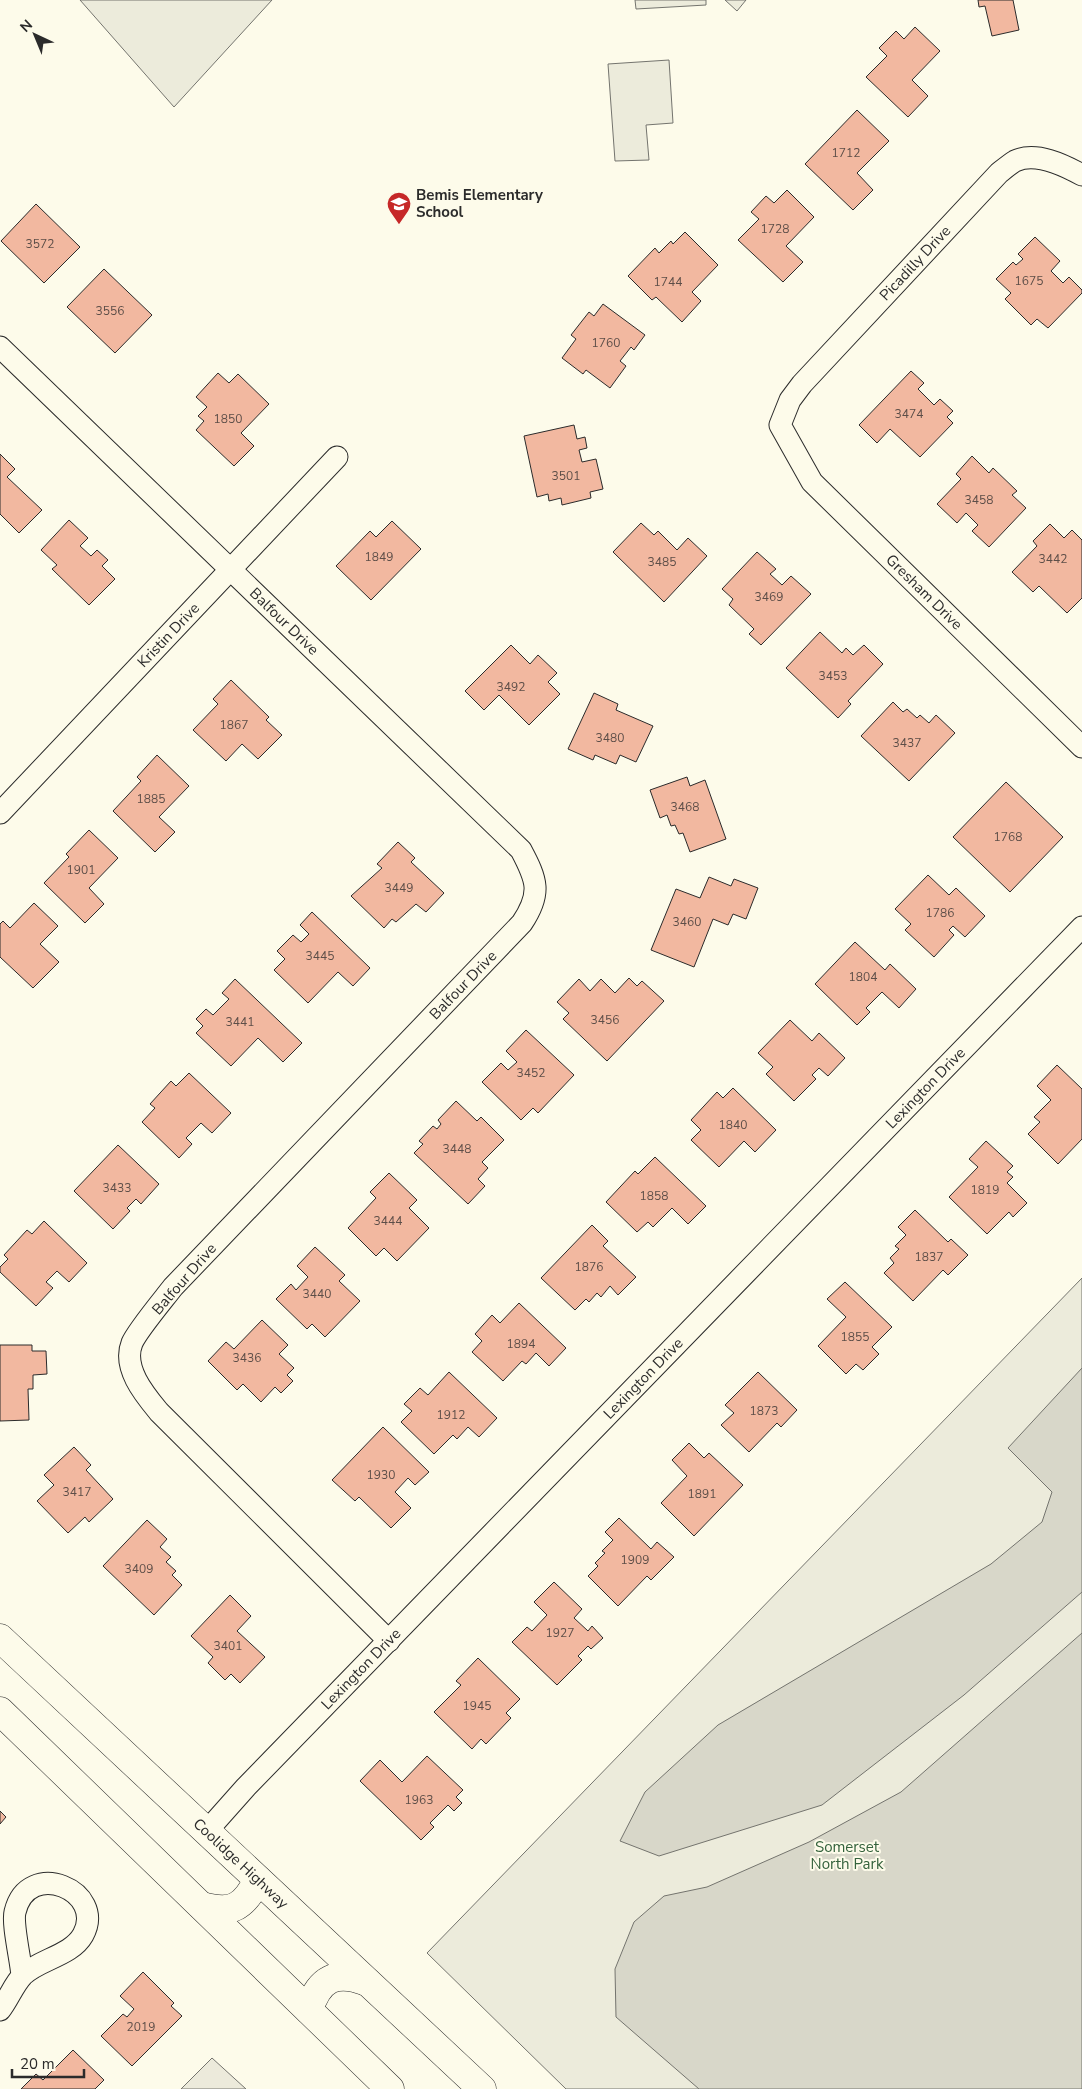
<svg xmlns="http://www.w3.org/2000/svg" width="1082" height="2089" font-family="'Nunito Sans',sans-serif">
	<style>
		.green { fill: #ecebdb; stroke: #74746e }
		.parking { fill: #eceadb; stroke: #74746e }
		.water { fill: #d8d7c9; stroke: #74746e }
		.building { fill: #f2b8a0; stroke: #2b2b2b }
		.lines { fill: none; stroke-linecap: round; stroke-linejoin: round }
		.street-casing { stroke: #2b2b2b; stroke-width: 23 }
		.secondary-casing { stroke: #2b2b2b; stroke-width: 29 }
		.street { stroke: #fdfbea; stroke-width: 21 }
		.secondary { stroke: #fdfbea; stroke-width: 28 }
		.labels { text-anchor: middle; stroke-width: 4; stroke-linejoin: round; paint-order: stroke }
		.number-label { font-size: 12px; fill: #5d4e48 }
		.poi-label { font-size: 15px; font-weight: bold; fill: #2b2b2b; stroke: #fdfbea; text-anchor: start }
		.street-label { font-size: 15px; fill: #2b2b2b; stroke: #fdfbea }
		.park-label { font-size: 15px; fill: #34623c; stroke: #fdfbea }
	</style>
	<rect width="100%" height="100%" fill="#fdfbea"/>
	<path class="green" d="M80 0H272L174 107Z
		M635 0H706V5L636 9Z
		M725 0H746L737 11Z
		M669 60 673 123 646 125 649 160 615 161 608 64Z
		M1082 1278V2089H566L427 1953Z"/>
	<path class="parking" d="M212 2058 246 2089H181Z"/>
	<path class="water" d="M1082 1368V1592L964 1695 822 1805 659 1856 620 1841 645 1792 718 1725 991 1564 1042 1522 1052 1492 1008 1448Z
		M1082 1633V2089H699L616 2017 615 1969 634 1922 664 1896 707 1887 809 1842 901 1792Z"/>
	<path class="building" d="M978 0H1013L1019 30 992 36 985 6 979 7Z
		M915 27 940 51 912 80 928 96 908 117 866 77 887 56 879 48 896 31 904 39Z
		M857 110 889 141 857 173 873 190 853 210 805 164Z
		M787 190 814 217 786 246 803 262 783 282 738 240 759 219 751 212 766 196 774 203Z
		M36 204 80 247 44 283 1 241Z
		M685 232 718 265 692 292 701 301 682 322 656 297 652 300 628 276 655 248 659 253 671 241 673 244Z
		M1035 237 1060 261 1051 271 1063 283 1069 277 1082 290V293L1048 328 1037 319 1031 325 1005 299 1011 293 996 279 1013 262 1016 265 1023 259 1018 254Z
		M104 269 152 315 115 353 67 307Z
		M603 304 645 335 634 350 631 347 620 361 626 366 610 388 586 370 583 374 562 358 576 339 571 335 589 312 594 316Z
		M911 371 924 383 918 389 934 405 940 399 953 411 947 417 953 423 920 457 890 429 877 443 859 425Z
		M218 373 229 383 238 374 269 404 241 433 254 446 234 466 196 430 204 421 198 416 207 407 196 397Z
		M574 425 577 439 585 437 587 448 579 450 582 462 596 459 603 489 590 492 591 498 562 505 561 498 549 501 548 494 537 497 524 436Z
		M0 454 15 469 7 477 42 510 19 533 0 514Z
		M972 456 989 473 993 468 1017 491 1012 495 1026 508 989 547 972 531 978 525 966 513 957 523 937 504 961 479 956 474Z
		M69 520 88 538 80 546 91 556 97 550 108 560 102 566 115 579 89 605 52 569 57 565 41 550Z
		M392 521 421 549 371 600 336 566 370 531 376 537Z
		M641 523 654 535 658 531 677 550 688 538 707 556 664 602 613 552Z
		M1050 524 1064 538 1072 530 1082 540V598L1067 613 1039 586 1033 592 1012 572 1037 546 1033 541Z
		M757 552 776 569 770 574 782 585 791 576 811 594 761 645 749 634 754 629 729 605 733 599 722 589Z
		M820 632 842 653 846 648 853 655 864 645 883 664 848 701 851 704 838 718 786 668Z
		M511 645 530 664 538 655 557 673 548 682 560 694 529 725 499 695 484 710 465 691Z
		M231 680 269 717 266 720 282 735 258 759 242 744 226 761 193 730 218 704 213 699Z
		M594 693 618 704 616 710 653 726 636 762 620 755 616 764 595 755 593 760 568 749Z
		M893 702 903 712 907 709 917 718 920 715 929 723 936 715 955 733 909 781 861 736Z
		M157 755 189 786 159 817 175 832 155 852 113 811 141 781 137 777Z
		M687 777 690 786 705 780 726 839 690 852 683 833 679 834 675 825 671 826 667 815 660 818 650 790Z
		M1006 782 1063 837 1010 892 953 837Z
		M89 830 118 858 89 888 104 904 85 923 44 883 69 857 66 854Z
		M398 842 415 858 411 862 444 893 426 912 416 904 396 922 392 919 384 928 351 896 382 868 377 864Z
		M928 875 949 895 956 888 985 916 965 937 953 926 949 930 954 935 934 957 905 930 911 924 895 909Z
		M709 877 731 886 734 879 758 888 746 919 733 914 728 925 713 919 694 967 651 950 676 889 700 898Z
		M34 903 58 926 40 944 59 962 33 988 0 957V924L3 921 10 928Z
		M312 912 370 968 353 986 338 972 308 1003 274 970 285 959 277 951 293 935 301 942 309 934 300 925Z
		M855 942 885 970 890 964 916 989 899 1008 882 992 866 1008 870 1012 857 1025 815 984Z
		M629 978 637 986 642 981 664 1001 607 1061 563 1019 569 1013 557 1002 579 979 590 991 601 979 615 993Z
		M235 979 302 1043 283 1062 258 1038 231 1066 196 1033 203 1026 196 1019 206 1009 213 1015 229 999 222 993Z
		M790 1020 812 1041 819 1033 845 1058 828 1076 819 1068 812 1075 816 1079 794 1101 766 1074 773 1067 758 1053Z
		M526 1030 574 1075 538 1113 533 1108 521 1120 482 1082 501 1063 508 1070 517 1062 506 1051Z
		M1057 1065 1082 1089V1139L1058 1164 1028 1134 1040 1122 1034 1117 1051 1100 1037 1086Z
		M189 1073 231 1113 212 1133 201 1123 186 1138 192 1144 179 1158 142 1122 155 1108 150 1104 171 1081 176 1086Z
		M733 1088 776 1130 755 1152 744 1141 719 1167 691 1140 701 1130 691 1120 717 1092 723 1098Z
		M456 1101 477 1121 481 1117 504 1140 482 1162 488 1168 478 1179 485 1186 468 1204 414 1153 423 1144 419 1141 433 1126 437 1129 441 1124 438 1120Z
		M986 1141 1013 1166 1007 1172 1013 1177 1007 1183 1027 1203 1013 1217 1009 1212 987 1234 949 1197 978 1167 969 1159Z
		M118 1145 159 1184 141 1204 136 1199 127 1208 130 1211 113 1229 74 1191Z
		M655 1157 706 1206 688 1224 672 1208 653 1227 648 1222 637 1232 606 1202 635 1171 638 1174Z
		M389 1173 417 1200 409 1208 429 1228 397 1261 384 1248 376 1256 348 1228 376 1198 370 1192Z
		M915 1210 948 1242 951 1239 968 1255 948 1275 943 1270 913 1301 884 1273 894 1263 890 1258 899 1249 895 1246 906 1235 898 1227Z
		M44 1221 87 1263 69 1282 57 1271 46 1282 53 1288 36 1306 0 1272V1267L8 1259 4 1255 27 1230 32 1234Z
		M592 1225 608 1241 603 1246 636 1277 618 1295 610 1286 601 1297 597 1293 589 1302 586 1299 575 1310 541 1278Z
		M315 1247 345 1275 339 1281 360 1301 325 1337 312 1324 307 1329 276 1299 291 1284 296 1290 308 1277 297 1266Z
		M845 1282 892 1327 872 1347 879 1354 863 1370 856 1364 846 1374 818 1346 846 1317 827 1299Z
		M519 1303 566 1348 549 1366 536 1353 526 1364 522 1361 503 1381 472 1352 482 1341 475 1334 492 1315 500 1323Z
		M262 1320 288 1345 279 1354 294 1368 287 1375 293 1381 281 1393 275 1387 261 1402 243 1384 237 1390 208 1361 226 1342 234 1349Z
		M0 1345H32V1351H46L47 1374 33 1375V1389H28L29 1420 0 1421Z
		M449 1372 497 1418 479 1437 468 1427 457 1439 453 1435 434 1454 401 1422 412 1411 404 1404 420 1388 428 1395Z
		M758 1372 797 1410 781 1427 777 1423 749 1452 721 1425 734 1413 725 1405Z
		M383 1427 429 1472 415 1485 408 1478 395 1492 411 1508 391 1528 359 1497 355 1501 332 1480Z
		M689 1443 704 1458 709 1453 743 1485 694 1536 661 1503 687 1476 672 1460Z
		M74 1447 91 1465 86 1470 113 1499 89 1522 85 1517 68 1533 37 1501 54 1485 44 1475Z
		M619 1518 651 1549 657 1542 674 1557 651 1580 647 1576 618 1606 588 1576 598 1566 595 1563 605 1553 602 1551 613 1540 605 1532Z
		M147 1520 167 1539 160 1547 171 1557 166 1562 176 1571 172 1575 182 1585 154 1615 103 1566Z
		M554 1582 582 1609 574 1618 588 1631 592 1626 603 1638 591 1649 588 1646 578 1656 582 1660 557 1685 512 1642 527 1627 532 1631 547 1615 534 1602Z
		M230 1595 251 1616 237 1631 265 1657 240 1683 231 1674 225 1680 208 1663 213 1657 191 1636Z
		M478 1658 520 1699 506 1713 511 1718 486 1744 481 1739 472 1749 434 1712 461 1685 456 1681Z
		M427 1756 463 1790 456 1797 462 1803 454 1811 448 1805 430 1823 434 1827 421 1840 360 1781 380 1760 402 1782Z
		M0 1811 6 1817 0 1824Z
		M143 1972 174 2003 171 2006 182 2016 132 2066 101 2036 123 2014 127 2017 134 2009 120 1996Z
		M73 2050 104 2080 95 2089H21L36 2074 43 2080Z"/>
	<g class="lines">
		<defs>
			<g id="street">
				<path id="s1" d="M1082 175C1064 165 1036 151 1015 161 1010 164 1004 169 999 173L802 384 790 400 780 425 812 482 1082 747"/>
				<path id="s2" d="M0 347 521 850C537 880 542 893 522 923L173 1287C163 1300 137 1331 132 1343 122 1368 145 1395 159 1412L389 1641"/>
				<path id="s3" d="M0 813 337 457"/>
				<path id="s4" d="M206 1832 246 1787 1082 927"/>
				<path d="M0 2010C8 2000 14 1984 23 1975 40 1959 71 1956 83 1935 107 1891 28 1857 15 1912 12 1924 21 1961 22 1976"/>
			</g>
			<g id="secondary">
				<path id="s5" d="M0 1638 482 2089"/>
				<path d="M0 1711 390 2089"/>
				<path d="M202 1906C232 1914 243 1908 258 1880"/>
				<path d="M309 2010C319 1978 336 1970 367 1982"/>
			</g>
		</defs>
		<use href="#street" class="street-casing"/>
		<use href="#secondary" class="secondary-casing"/>
		<use href="#street" class="street"/>
		<use href="#secondary" class="secondary"/>
	</g>
	<defs>
		<symbol id="school-pin" viewBox="-11 -11 22 30"><path d="M0 17L-7.5 6A9.5 9.5 0 1 1 7.5 6Z" fill="#c62828" stroke="#fdfbea"/><path d="M0-5L7-2L0 1L-7-2ZM-4 1L0 2.5L4 1V4Q0 6-4 4Z" fill="#fff"/></symbol>
	</defs>
	<g fill-rule="evenodd">
		<use href="#school-pin" x="385" y="190" width="28" height="38"/>
	</g>
	<g class="labels">
		<g class="number-label">
			<text x="846" y="157">1712</text>
			<text x="775" y="233">1728</text>
			<text x="40" y="248">3572</text>
			<text x="1029" y="285">1675</text>
			<text x="668" y="286">1744</text>
			<text x="110" y="315">3556</text>
			<text x="606" y="347">1760</text>
			<text x="909" y="418">3474</text>
			<text x="228" y="423">1850</text>
			<text x="566" y="480">3501</text>
			<text x="979" y="504">3458</text>
			<text x="379" y="561">1849</text>
			<text x="1053" y="563">3442</text>
			<text x="662" y="566">3485</text>
			<text x="769" y="601">3469</text>
			<text x="833" y="680">3453</text>
			<text x="511" y="691">3492</text>
			<text x="234" y="729">1867</text>
			<text x="610" y="742">3480</text>
			<text x="907" y="747">3437</text>
			<text x="151" y="803">1885</text>
			<text x="685" y="811">3468</text>
			<text x="1008" y="841">1768</text>
			<text x="81" y="874">1901</text>
			<text x="399" y="892">3449</text>
			<text x="940" y="917">1786</text>
			<text x="687" y="926">3460</text>
			<text x="320" y="960">3445</text>
			<text x="863" y="981">1804</text>
			<text x="605" y="1024">3456</text>
			<text x="240" y="1026">3441</text>
			<text x="531" y="1077">3452</text>
			<text x="733" y="1129">1840</text>
			<text x="457" y="1153">3448</text>
			<text x="117" y="1192">3433</text>
			<text x="985" y="1194">1819</text>
			<text x="654" y="1200">1858</text>
			<text x="388" y="1225">3444</text>
			<text x="929" y="1261">1837</text>
			<text x="589" y="1271">1876</text>
			<text x="317" y="1298">3440</text>
			<text x="855" y="1341">1855</text>
			<text x="521" y="1348">1894</text>
			<text x="247" y="1362">3436</text>
			<text x="764" y="1415">1873</text>
			<text x="451" y="1419">1912</text>
			<text x="381" y="1479">1930</text>
			<text x="77" y="1496">3417</text>
			<text x="702" y="1498">1891</text>
			<text x="635" y="1564">1909</text>
			<text x="139" y="1573">3409</text>
			<text x="560" y="1637">1927</text>
			<text x="228" y="1650">3401</text>
			<text x="477" y="1710">1945</text>
			<text x="419" y="1804">1963</text>
			<text x="141" y="2031">2019</text>
		</g>
		<g class="poi-label">
			<text x="416" y="200">Bemis Elementary<tspan x="416" dy="17">School</tspan></text>
		</g>
		<g class="street-label">
			<text transform="translate(915 263) rotate(-47)" y="5">Picadilly Drive</text>
			<text dy="5" stroke="none"><textPath href="#s1" startOffset="649">Gresham Drive</textPath></text>
			<text dy="5" stroke="none"><textPath href="#s2" startOffset="395">Balfour Drive</textPath></text>
			<text dy="5" stroke="none"><textPath href="#s3" startOffset="245">Kristin Drive</textPath></text>
			<text transform="translate(463 985) rotate(-46)" y="5">Balfour Drive</text>
			<text dy="5" stroke="none"><textPath href="#s4" startOffset="1035">Lexington Drive</textPath></text>
			<text transform="translate(184 1279) rotate(-49)" y="5">Balfour Drive</text>
			<text dy="5" stroke="none"><textPath href="#s4" startOffset="630">Lexington Drive</textPath></text>
			<text dy="5" stroke="none"><textPath href="#s4" startOffset="225">Lexington Drive</textPath></text>
			<text dy="5" stroke="none"><textPath href="#s5" startOffset="330">Coolidge Highway</textPath></text>
		</g>
		<g class="park-label">
			<text x="847" y="1852">Somerset<tspan x="847" dy="17">North Park</tspan></text>
		</g>
	</g>
	<g transform="translate(35 35) rotate(316)" stroke="#fdfbea" stroke-width="4" paint-order="stroke">
	<path d="M0-4L9 19L0 12L-9 19Z" fill="#2b2b2b"/>
	<text y="-8" font-size="14" font-weight="bold" text-anchor="middle" fill="#2b2b2b">N</text>
	</g>
	<path d="M12 2069v8h72v-8" fill="none" stroke="#2b2b2b" stroke-width="2.5"/>
	<text x="20" y="2069" font-size="15" fill="#2b2b2b" stroke="#fdfbea" stroke-width="4" paint-order="stroke">20 m</text>
</svg>
